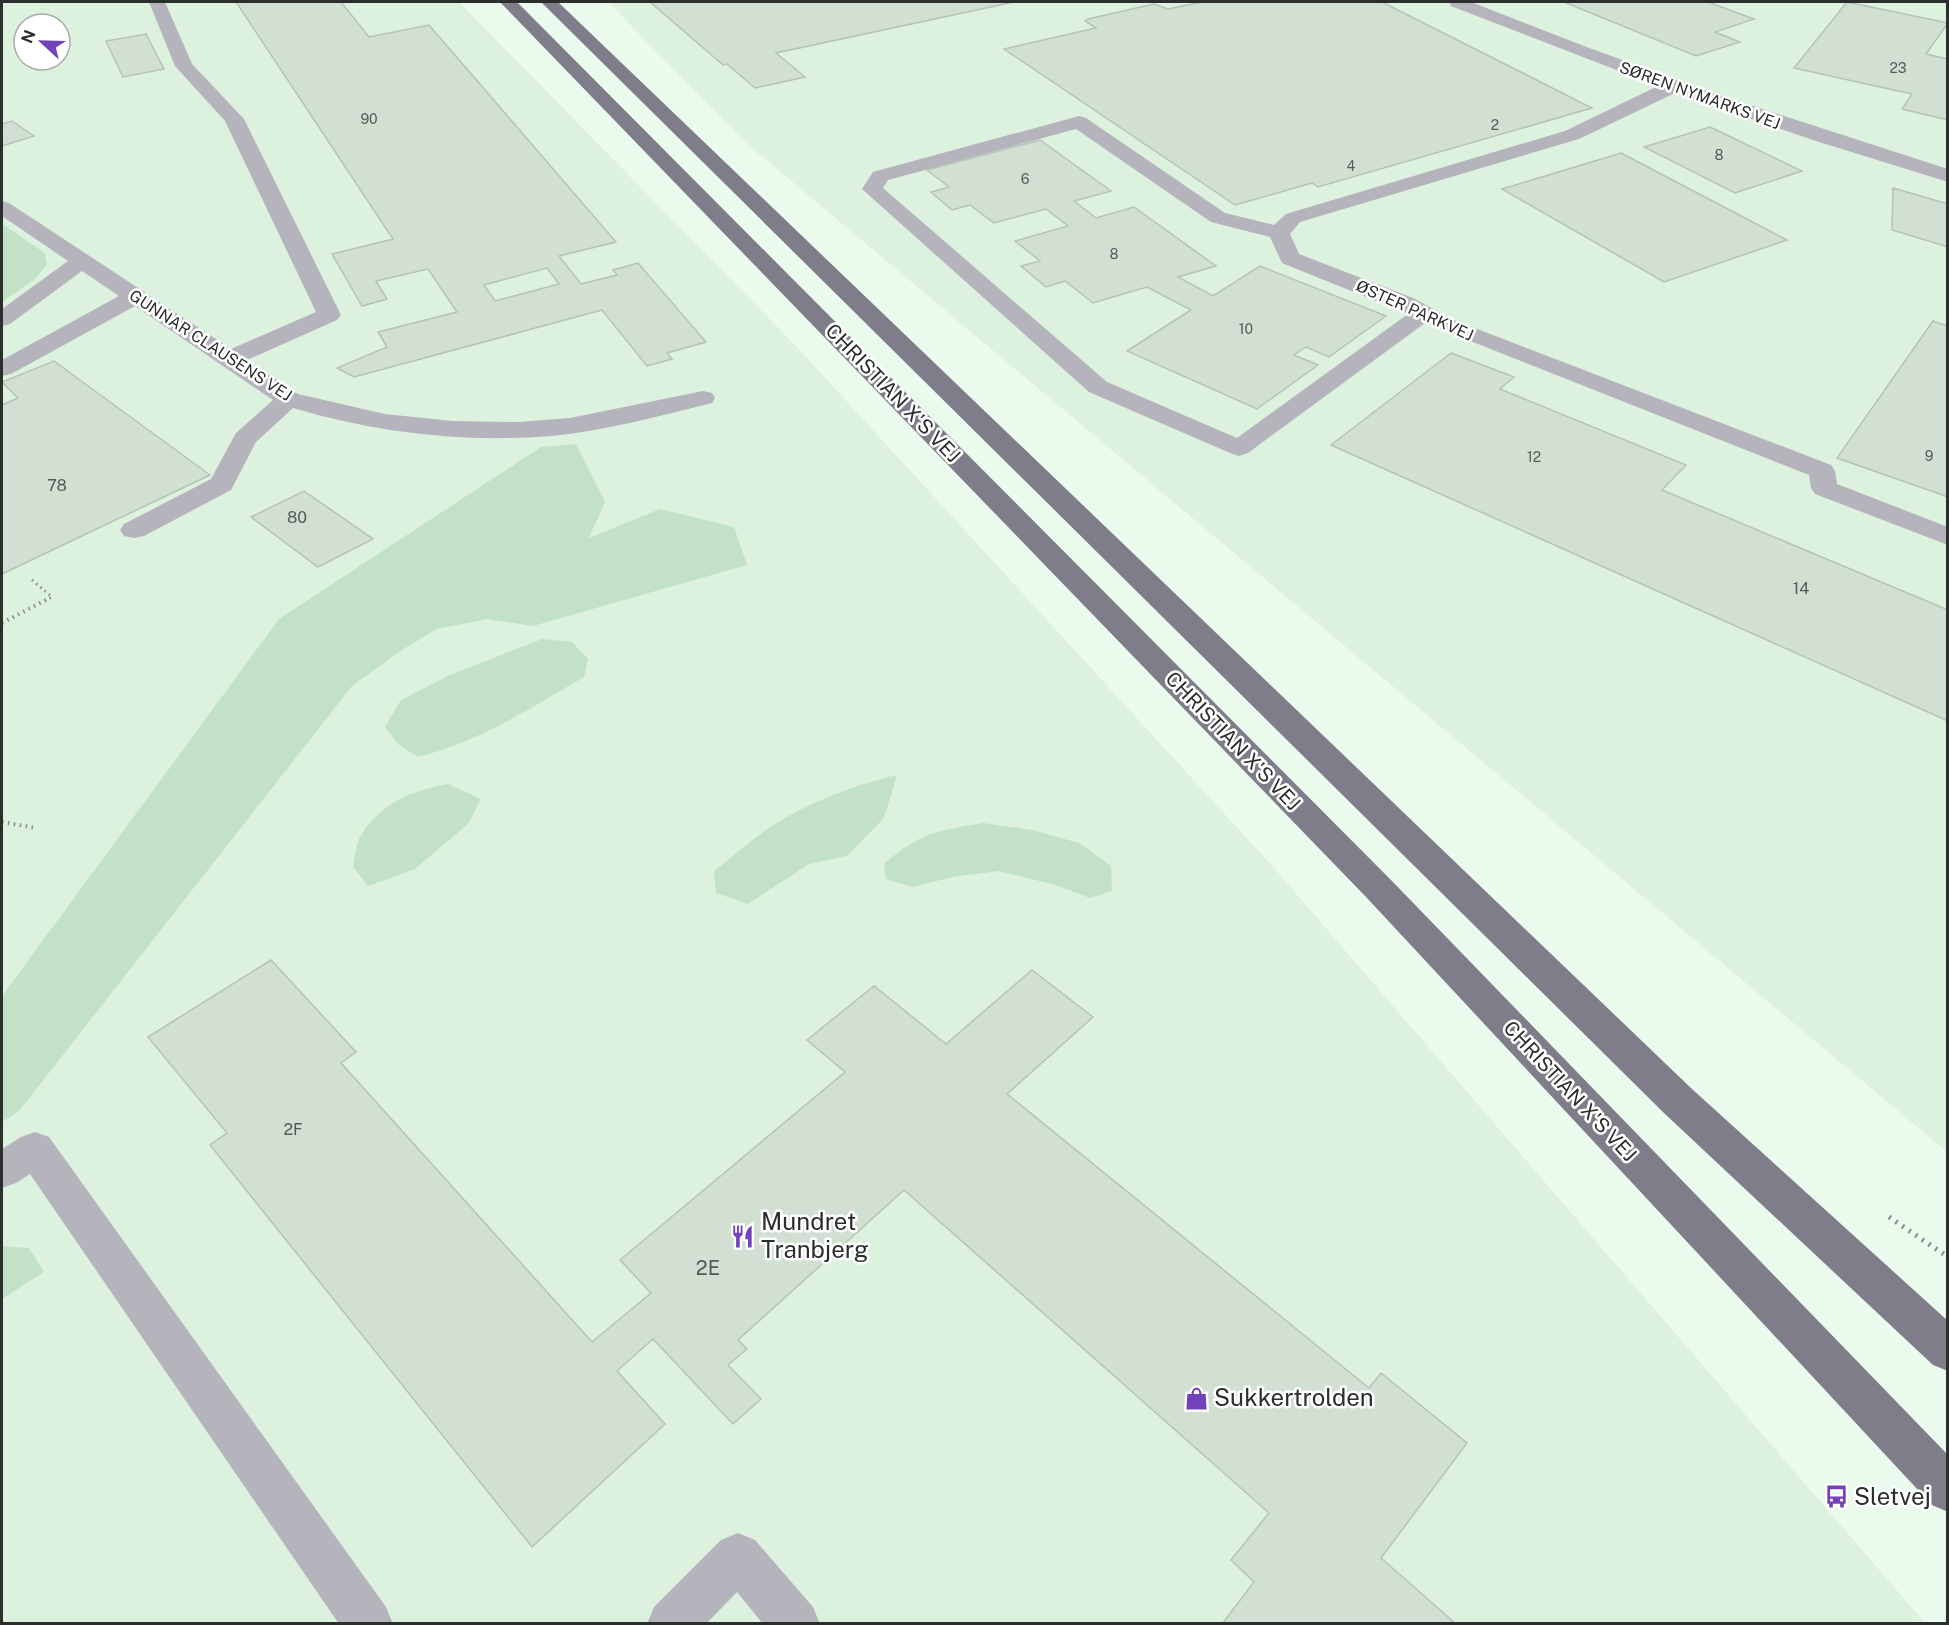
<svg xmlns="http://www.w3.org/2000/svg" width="1949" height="1625" font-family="'Public Sans',sans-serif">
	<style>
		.built { fill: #dcf2df; fill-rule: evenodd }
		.green { fill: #c2e1c7 }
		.building { fill: #d1e0d3; stroke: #b4c3b6; stroke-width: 1.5; fill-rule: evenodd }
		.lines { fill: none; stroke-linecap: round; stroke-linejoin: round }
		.path-far2 { stroke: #858f87; stroke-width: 3; stroke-dasharray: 1.5 4; stroke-linecap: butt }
		.path-far1 { stroke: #858f87; stroke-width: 4; stroke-dasharray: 1.5 4.5; stroke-linecap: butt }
		.path { stroke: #858f87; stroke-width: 5; stroke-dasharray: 2 6; stroke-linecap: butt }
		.minor { fill: #b5b3bb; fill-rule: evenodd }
		.major { fill: #807d8a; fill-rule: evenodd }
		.labels { text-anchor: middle; stroke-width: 5; stroke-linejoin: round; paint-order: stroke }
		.far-number-label { font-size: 14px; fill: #545b55 }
		.far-street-label { font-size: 16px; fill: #2a2f2b; stroke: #fff }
		.number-label { font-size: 16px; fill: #545b55 }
		.street-label { font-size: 20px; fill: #2a2f2b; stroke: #fff }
		.near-number-label { font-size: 20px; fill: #545b55 }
		.near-poi-label { font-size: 24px; fill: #2a2f2b; stroke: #fff; text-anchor: start }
	</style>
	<rect width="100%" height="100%" fill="#eafaed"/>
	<path class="built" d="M2 2H459L797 347 1274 868 1925 1623 2 1624ZM24 24H60V60H24Z
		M608 2H1947V1152L745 142Z"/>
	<path class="green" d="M2 224 45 253 47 265 35 279 2 302Z
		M576 444 605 502 589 538 660 509 734 527 747 565 533 626 487 619 437 629 405 648 352 686 19 1111 2 1122V996L279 619 541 447Z
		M542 639 572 642 588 659 584 677C531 708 478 742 418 757L399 745 385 727 401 700 448 676Z
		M897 775 884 818 847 856 809 864 748 904 716 893 714 871C731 858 747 843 765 831 801 805 854 785 897 775Z
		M448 784 481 799 468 824 415 869 368 886 353 867C355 857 356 843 361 835 381 803 413 790 448 784Z
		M983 823 1032 830 1079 843 1111 866 1112 891 1090 898 1056 885 999 871 952 877 913 887 886 879 884 864C921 832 937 831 983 823Z
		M2 1246 29 1248 44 1272 2 1299Z"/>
	<path class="building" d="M236 2H341L369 37 429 25 616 242 559 256 581 284 617 275 613 270 638 263 706 342 667 353 672 359 647 366 602 310 354 377 337 368 387 347 378 332 457 312 428 269 376 281 387 299 362 306 332 254 393 239ZM547 268 559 284 495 301 484 285Z
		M650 2H1014L776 53 805 77 755 88 727 64 723 65Z
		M1202 2H1382L1592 108 1318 187 1312 183 1235 205 1004 49 1096 28 1085 21 1088 19 1154 4 1168 9Z
		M1564 2H1708L1754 19 1715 32 1740 42 1696 56Z
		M1847 2 1948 23 1926 54 1948 59V120L1902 109 1912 94 1794 68Z
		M146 34 164 69 123 77 106 41Z
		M12 121 34 136 2 146V124Z
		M1710 127 1802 171 1735 193 1644 147Z
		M1040 140 1111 191 1074 201 1096 218 1134 207 1216 266 1178 277 1213 296 1260 266 1386 316 1329 357 1306 347 1294 355 1318 365 1257 409 1127 351 1191 310 1147 287 1093 303 1065 281 1046 287 1021 266 1040 261 1015 241 1068 226 1046 209 994 223 970 205 952 210 931 192 949 187 927 170Z
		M1621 153 1787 240 1664 282 1502 189Z
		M1893 188 1948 204V247L1892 230Z
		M1933 321 1948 326V497L1837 458Z
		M1451 353 1514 377 1500 389 1686 465 1662 490 1948 610V721L1331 445Z
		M54 361 210 475 2 574V405L18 398 2 382Z
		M304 491 373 539 318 567 251 517Z
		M271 960 356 1052 341 1063 592 1342 651 1293 620 1260 845 1072 807 1040 874 986 946 1044 1032 970 1093 1017 1007 1094 1369 1388 1381 1373 1467 1443 1381 1558 1456 1624H1222L1254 1582 1231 1560 1269 1513 904 1190 738 1340 747 1349 728 1365 761 1399 733 1424 653 1339 617 1371 665 1424 532 1547 210 1145 227 1133 148 1037Z"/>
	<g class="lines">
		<path class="path-far2" d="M32 580 52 597 44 601"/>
		<path class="path-far1" d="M2 623 46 600
			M2 822 36 828"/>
		<path class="path" d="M1889 1217 1948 1257"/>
		<path class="minor" d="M149 2H165L192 64 244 119 341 315 337 320 247 360 298 394 385 414 452 421 518 422 570 418 703 391 712 393 715 398 712 403C659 416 605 431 551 436 464 443 377 433 293 408L256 442 231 490 144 536 134 538 124 536 120 530 124 524 211 479 236 433 273 400 135 306 11 374 2 376V360L119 296 82 271 10 324 2 326V309L68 261 2 216V201L9 203 231 349 316 312 225 121 175 66Z
			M1449 2H1471L1584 46 1707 91 1948 169V182L1816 141 1675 93 1579 139 1300 222 1290 234 1299 254 1413 298 1454 320 1831 465 1835 471 1837 484 1948 527V545L1815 494 1811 488 1809 475 1425 323 1248 453 1239 456 1230 453 1089 392 862 189 873 172 1079 116 1086 118 1225 213 1274 225 1286 214 1565 131 1658 86 1451 6ZM1076 129 1211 222 1270 237 1282 263 1408 314 1237 438 1107 382 883 188 888 180Z
			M35 1132 49 1137 386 1607 393 1624H339L30 1174 16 1183 2 1188V1149L21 1137Z
			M738 1533 755 1540 813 1607 820 1624H763L737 1592 706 1624H647L654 1607 721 1540Z"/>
		<path class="major" d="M500 2H517L1391 880 1948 1455V1512L1932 1505 1367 898Z
			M541 2H558L1692 1089 1948 1321V1371L1933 1365 1664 1113Z"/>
	</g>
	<defs>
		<symbol id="restaurant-bare" viewBox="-9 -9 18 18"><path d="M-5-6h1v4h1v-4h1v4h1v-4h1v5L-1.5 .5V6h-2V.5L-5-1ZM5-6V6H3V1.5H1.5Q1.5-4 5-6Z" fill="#7142ba" stroke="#fff" stroke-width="2.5" paint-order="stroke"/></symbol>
		<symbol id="shop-bare" viewBox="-9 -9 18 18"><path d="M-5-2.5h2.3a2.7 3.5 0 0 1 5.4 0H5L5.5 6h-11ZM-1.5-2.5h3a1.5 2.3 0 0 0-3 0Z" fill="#7142ba" stroke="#fff" stroke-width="2.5" paint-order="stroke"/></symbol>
		<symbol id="bus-bare" viewBox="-9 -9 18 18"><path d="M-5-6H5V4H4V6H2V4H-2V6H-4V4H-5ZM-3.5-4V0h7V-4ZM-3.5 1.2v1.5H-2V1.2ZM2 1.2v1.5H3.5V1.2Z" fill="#7142ba" stroke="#fff" stroke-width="2.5" paint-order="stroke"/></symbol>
	</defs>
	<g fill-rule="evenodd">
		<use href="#restaurant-bare" x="726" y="1220" width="33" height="33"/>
		<use href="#shop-bare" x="1180" y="1382" width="33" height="33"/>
		<use href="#bus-bare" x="1820" y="1480" width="33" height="33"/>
	</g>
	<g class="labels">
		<g class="far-number-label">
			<text x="1898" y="73">23</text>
			<text x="369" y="124">90</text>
			<text x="1495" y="130">2</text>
			<text x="1719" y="160">8</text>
			<text x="1351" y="171">4</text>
			<text x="1025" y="184">6</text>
			<text x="1114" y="259">8</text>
			<text x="1246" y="334">10</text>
			<text x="1929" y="461">9</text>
			<text x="1534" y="462">12</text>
		</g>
		<g class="far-street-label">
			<text transform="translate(1700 95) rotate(20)" y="6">SØREN NYMARKS VEJ</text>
			<text transform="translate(1415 310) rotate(24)" y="6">ØSTER PARKVEJ</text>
			<text transform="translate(211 345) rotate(33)" y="6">GUNNAR CLAUSENS VEJ</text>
		</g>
		<g class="number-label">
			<text x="57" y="491">78</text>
			<text x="297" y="523">80</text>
			<text x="1801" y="594">14</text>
			<text x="293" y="1135">2F</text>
		</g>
		<g class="street-label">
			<text transform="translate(893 393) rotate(46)" y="7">CHRISTIAN X'S VEJ</text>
			<text transform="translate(1233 741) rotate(46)" y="7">CHRISTIAN X'S VEJ</text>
			<text transform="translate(1570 1091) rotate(47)" y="7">CHRISTIAN X'S VEJ</text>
		</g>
		<g class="near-number-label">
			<text x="708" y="1275">2E</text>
		</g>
		<g class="near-poi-label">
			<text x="761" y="1230">Mundret<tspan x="761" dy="28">Tranbjerg</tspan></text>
			<text x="1214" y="1406">Sukkertrolden</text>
			<text x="1854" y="1505">Sletvej</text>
		</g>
	</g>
	<rect width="1949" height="1625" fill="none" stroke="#2a2f2b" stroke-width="6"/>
	<g transform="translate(42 42) rotate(292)"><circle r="28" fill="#ffffff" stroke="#aaacaa" stroke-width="1.5"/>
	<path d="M0-4.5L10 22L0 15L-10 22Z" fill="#7142ba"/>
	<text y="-9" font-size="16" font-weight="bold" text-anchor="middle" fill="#2a2f2b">N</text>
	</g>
</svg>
